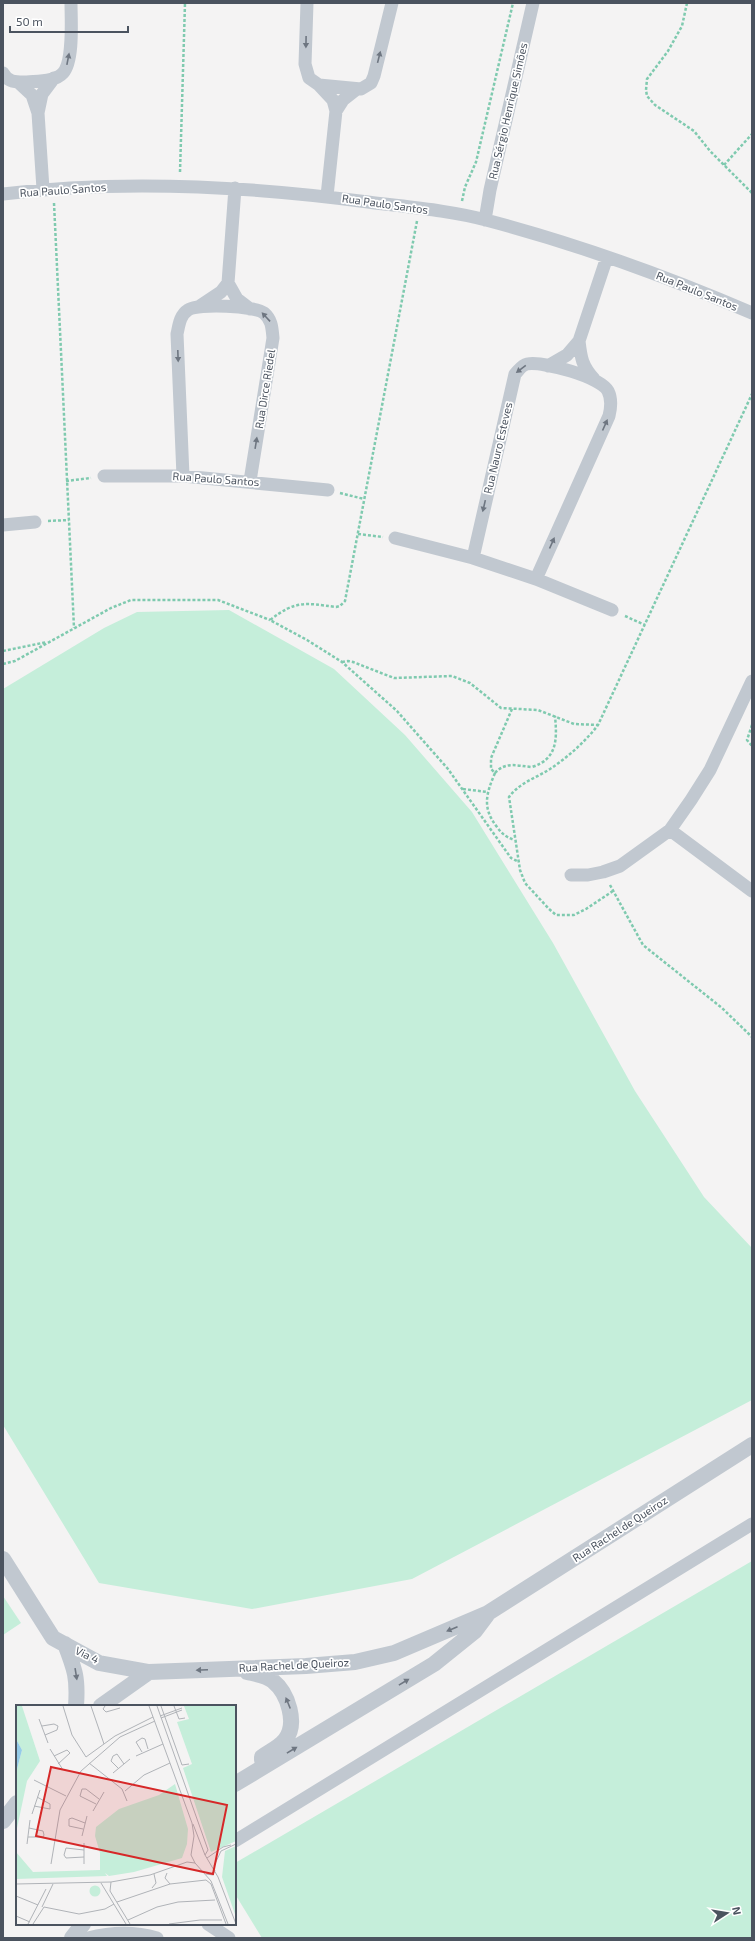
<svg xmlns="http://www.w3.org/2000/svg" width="755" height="1941" font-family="'Exo 2',sans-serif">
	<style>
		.green { fill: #c5eeda }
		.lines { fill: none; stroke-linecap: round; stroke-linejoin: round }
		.path { stroke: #7fcaaf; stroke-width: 2.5; stroke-dasharray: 3 2; stroke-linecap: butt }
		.minor { stroke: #c1c8d0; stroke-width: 13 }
		.tertiary { stroke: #c1c8d0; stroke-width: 16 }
		.oneway { fill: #6e7681 }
		.labels { text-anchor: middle; stroke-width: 3.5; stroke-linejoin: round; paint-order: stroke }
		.street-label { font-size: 11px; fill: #4b535f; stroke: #fff }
		.inset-road { fill: none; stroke: #b0b3b8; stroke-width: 1 }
		.view { fill: #d62828; fill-opacity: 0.15; stroke: #d62828; stroke-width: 2 }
		.inset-edge { fill: none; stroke: #4b535f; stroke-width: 2 }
	</style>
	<rect width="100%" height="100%" fill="#f4f3f3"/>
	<path class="green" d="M229 610 334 669 405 735 472 812 553 943 635 1091 704 1197 752 1248V1400L412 1579 252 1609 99 1583 3 1425V689L104 628 137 612Z
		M752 1561V1938H262L235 1894V1863Z
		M3 1596 21 1623 3 1635Z"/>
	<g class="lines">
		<path class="path" d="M687 3 682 26 668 51 647 79 646 90 647 96 655 105 694 131 710 151 752 193
			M724 165 752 134
			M180 172 185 3
			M462 201 465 187 476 162 513 3
			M54 203 74 628
			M417 221 345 601 340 606 336 607C305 603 296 600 270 620L307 640 342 662 397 711 448 769 506 851 511 858 517 861
			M66 481 91 478
			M340 493 364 499
			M48 521 69 520
			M358 534 383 537
			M625 616 645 625
			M3 651 47 642
			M342 662 348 661 353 662 394 678 452 676 470 683 501 708 538 710 574 724 598 725
			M3 664 15 661 111 608 131 600H218L270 620
			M512 709 491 758V769L495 773C486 794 482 808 497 827 502 834 506 837 514 840
			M752 725 747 740 752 746
			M495 773C506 761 517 766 532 767 558 759 557 738 555 716
			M463 789 487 792
			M610 885 643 945 722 1008 752 1037
			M613 891 586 909 574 915H556L549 909 525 883 520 870 509 797C519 783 536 778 550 769 568 757 585 742 598 725L752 394"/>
		<path class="minor" d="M307 3 305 64 309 78 319 85 361 89 371 83 374 76 392 3
			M3 73C8 83 17 82 27 82 37 81 55 82 63 73 74 61 71 20 71 3
			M18 82 32 95 38 113 42 94 54 78
			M319 85 333 100 336 111 343 100 357 89
			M38 113 43 189
			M3 194C124 179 247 186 368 202 407 207 448 210 486 220 577 244 666 276 752 313
			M327 196 336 111
			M485 220 490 190 533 3
			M228 283 235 188
			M200 306 221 292 228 283 237 299 250 309
			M579 341 607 257
			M548 366 567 355 579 341C581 358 582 366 594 379
			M104 476H183L328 490
			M183 476 177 334C179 325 180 315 188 310 198 303 255 306 264 313 272 320 272 328 273 338L250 481
			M3 525 35 522
			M395 538 473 558 536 579 612 610
			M473 558 515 374C519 370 522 365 527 364 543 361 601 377 608 391 612 399 611 408 609 416L536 579
			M670 830 752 891
			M571 875H588L603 872 620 866 670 830 691 800 710 770 752 681
			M235 1841 752 1524
			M208 1924 229 1938
			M88 1938C112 1932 133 1931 157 1938"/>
		<path class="tertiary" d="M3 1559 53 1638 99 1663 149 1672
			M65 1644C75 1670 78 1678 76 1706
			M247 1672C256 1674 266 1675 273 1681 288 1693 298 1724 285 1740 280 1747 269 1752 262 1757V1760
			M101 1706 149 1672 306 1666 355 1662 394 1653 488 1613 752 1445
			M235 1784 434 1664 475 1631 487 1615
			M3 1821 17 1803
			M72 1938 83 1924"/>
	</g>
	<defs><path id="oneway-solid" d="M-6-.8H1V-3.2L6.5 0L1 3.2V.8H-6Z"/></defs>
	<g class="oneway">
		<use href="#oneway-solid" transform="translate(306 42) rotate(91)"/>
		<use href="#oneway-solid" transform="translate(379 57) rotate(-76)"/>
		<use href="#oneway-solid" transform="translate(68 59) rotate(-79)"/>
		<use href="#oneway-solid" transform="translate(266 317) rotate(-133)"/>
		<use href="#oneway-solid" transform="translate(178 356) rotate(88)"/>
		<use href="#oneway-solid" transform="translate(521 369) rotate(143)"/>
		<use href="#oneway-solid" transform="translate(605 425) rotate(-66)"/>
		<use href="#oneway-solid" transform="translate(256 443) rotate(-81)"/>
		<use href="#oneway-solid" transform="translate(484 506) rotate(103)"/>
		<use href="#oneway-solid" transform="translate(552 543) rotate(-66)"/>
		<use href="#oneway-solid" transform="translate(452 1629) rotate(157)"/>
		<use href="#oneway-solid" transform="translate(202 1670) rotate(178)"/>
		<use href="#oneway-solid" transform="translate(76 1674) rotate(81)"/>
		<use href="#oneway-solid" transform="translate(404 1682) rotate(-31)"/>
		<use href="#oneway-solid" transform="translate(288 1703) rotate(-112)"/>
		<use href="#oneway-solid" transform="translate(292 1750) rotate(-31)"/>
	</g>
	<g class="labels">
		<g class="street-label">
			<text transform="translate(508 111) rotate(-77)" y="4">Rua Sérgio Henrique Simões</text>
			<text transform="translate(63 190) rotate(-4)" y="4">Rua Paulo Santos</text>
			<text transform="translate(385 204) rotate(8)" y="4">Rua Paulo Santos</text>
			<text transform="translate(697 291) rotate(22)" y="4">Rua Paulo Santos</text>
			<text transform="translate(265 389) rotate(-81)" y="4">Rua Dirce Riedel</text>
			<text transform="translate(498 448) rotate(-77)" y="4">Rua Nauro Esteves</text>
			<text transform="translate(216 479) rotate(4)" y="4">Rua Paulo Santos</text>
			<text transform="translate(620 1529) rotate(-33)" y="4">Rua Rachel de Queiroz</text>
			<text transform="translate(87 1655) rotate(26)" y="4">Via 4</text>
			<text transform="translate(294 1665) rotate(-3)" y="4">Rua Rachel de Queiroz</text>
		</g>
	</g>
	<g transform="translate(16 1705)">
		<rect width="220" height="220" fill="#f4f3f3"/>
		<path d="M0 1H6L24 56 11 76 0 128V68L6 45 0 34ZM168 1H220V136L195 147 167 63 176 59 161 17 173 14ZM159 79 172 124 171 139 166 153 118 167 93 171 89 168 91 171 0 174V147L17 167 84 165V148L79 131 80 122 103 104 143 90ZM220 141V212L206 172 209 146ZM73.5 186a5.5 5.5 0 1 1 11 0a5.5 5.5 0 1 1-11 0Z" fill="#c5eeda"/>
		<path d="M0 34 6 45 0 68Z" fill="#95cbe8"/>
		<path class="inset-road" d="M47 1 56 30 70 52 99 31 137 12M75 1 88 39M89 1 87 4 90 7 104 3M133 1 176 118 178 131 175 150 179 158 195 176 212 219M141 1 192 145 189 150M145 1 166 60 173 59M158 1 163 14 169 13M144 11 166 3M145 13 166 5M23 14 32 38M26 21 38 19 42 21 41 25 29 30M34 44 47 65M126 47 120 37 126 33 129 34 132 44M38 51 51 45 54 48 42 59M120 51 147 39M73 58 106 84 111 96M102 63 95 56 97 51 101 49 108 59M97 68 114 54M18 75 50 91M109 86 128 70 154 58M80 99 64 91 66 84H70L83 94M18 101 34 104V99L21 92M77 106 88 87M16 109 24 85M177 119 189 150 202 172 220 219M67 124 53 121V114L56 113 69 118M66 131 71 111M12 132H27L28 130 27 126 13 123M11 139 14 115M68 152 50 153 48 150 50 143 68 145M191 153 207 142 215 140M35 159 44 105 65 66 104 32 139 16M68 159V138M198 161 205 146 220 139M151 168 149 173 154 179M190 169 197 170 199 165M95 177 94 186 114 219M85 178 110 219M0 179 95 177 134 170 171 157 179 158M136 183 140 178 138 169M0 191 22 200M101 197 154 179 190 175 195 179 210 219M26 202 37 179M0 211 14 217M112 215 141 202 162 197 199 195M12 219 30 184M17 219 28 202 63 209 89 204 98 199M153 219 184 215H206"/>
		<path class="view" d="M35 62 211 100 197 169 20 131Z"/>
		<rect width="220" height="220" class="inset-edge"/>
	</g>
	<rect width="755" height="1941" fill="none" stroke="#4b535f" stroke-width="8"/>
	<g transform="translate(727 1913) rotate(78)" stroke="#ffffff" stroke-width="3" paint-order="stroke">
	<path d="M0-3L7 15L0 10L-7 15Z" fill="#4b535f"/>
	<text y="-6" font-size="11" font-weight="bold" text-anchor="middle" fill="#4b535f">N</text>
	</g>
	<path d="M10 26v6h118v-6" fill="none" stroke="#4b535f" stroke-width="2"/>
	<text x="16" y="26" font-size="12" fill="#4b535f" stroke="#ffffff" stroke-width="3" paint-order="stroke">50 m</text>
</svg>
